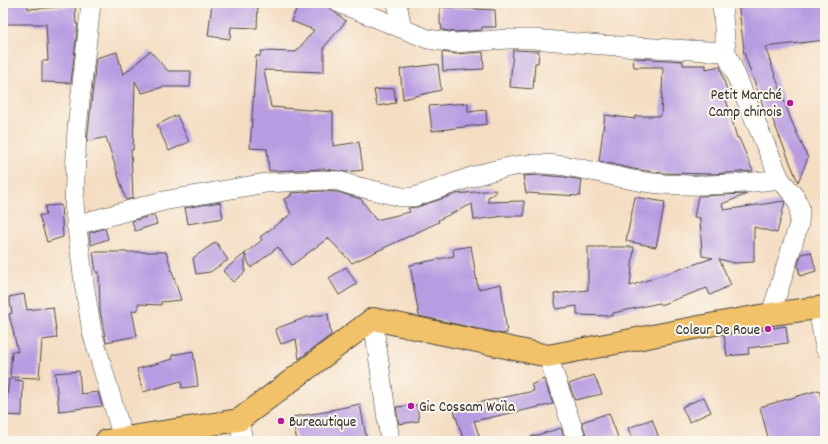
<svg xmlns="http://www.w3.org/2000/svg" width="828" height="444" font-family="Dekko,sans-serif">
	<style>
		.building { fill: #b89ce2 }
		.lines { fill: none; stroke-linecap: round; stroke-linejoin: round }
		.minor-casing { stroke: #494642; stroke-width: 20 }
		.major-casing { stroke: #494642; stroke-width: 24 }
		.minor { stroke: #fff; stroke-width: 19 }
		.major { stroke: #f2c26a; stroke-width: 22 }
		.poi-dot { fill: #b5179e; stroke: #fbf7ec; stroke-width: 1.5 }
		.labels { text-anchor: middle; stroke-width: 4; stroke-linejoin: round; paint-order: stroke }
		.poi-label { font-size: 15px; fill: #2b2b2b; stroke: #fbf7ec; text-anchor: end }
	</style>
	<rect width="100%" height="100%" fill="#fbf7ec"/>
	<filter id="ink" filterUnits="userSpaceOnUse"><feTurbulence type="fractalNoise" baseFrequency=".025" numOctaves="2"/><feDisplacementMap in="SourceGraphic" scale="8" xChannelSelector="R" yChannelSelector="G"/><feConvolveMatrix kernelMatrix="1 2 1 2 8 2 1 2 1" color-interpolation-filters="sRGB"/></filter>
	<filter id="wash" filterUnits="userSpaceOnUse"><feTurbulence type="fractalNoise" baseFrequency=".012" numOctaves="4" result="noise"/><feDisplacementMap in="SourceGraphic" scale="16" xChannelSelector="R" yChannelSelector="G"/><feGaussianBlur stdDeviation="0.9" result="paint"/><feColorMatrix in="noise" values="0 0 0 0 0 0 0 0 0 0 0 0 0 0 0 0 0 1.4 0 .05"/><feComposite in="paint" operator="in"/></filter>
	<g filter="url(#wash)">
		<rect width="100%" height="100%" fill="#f4ddc2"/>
		<g id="blocks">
			<path class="building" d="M3 3H28V9L75 6 76 24H78L71 83 42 82V61H48L46 24H3Z
				M212 3H258L257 28 231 27 230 39 208 36Z
				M299 3H323L346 21 324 47V72L264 70 271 107 333 112V146L359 142 363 170 346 172 324 169 269 171 267 149 250 148 256 56H260L261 51 296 52 314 30 291 21Z
				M738 3H759L760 7 791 3H825V40L765 47 791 120 808 158 798 182 770 113 766 114 743 50 744 49Z
				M440 7 495 10 496 27H482V30L455 32 442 30 441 24H440Z
				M513 50 539 51 538 63H535L533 89 510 87Z
				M150 51 168 71H191L190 87H163L142 93 135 81 133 150H131L133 198 126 200 106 137 87 142 96 58 117 52 123 75Z
				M442 52 456 54 483 52 484 69 443 71Z
				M633 58 683 61V65H706V69L720 66 727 91 724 92 737 138H739L753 171 712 174 662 173 633 169 599 161 605 115 635 119V116H661L663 67H634Z
				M438 64 441 90 403 99 400 69Z
				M394 88 396 103 377 106 374 90Z
				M468 103V112L486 110 487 124 432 131 429 106Z
				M177 115 189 142 169 151 157 125Z
				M540 175 564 177 582 180 580 196 526 193 523 176Z
				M495 190 496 193 488 197V202L524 201V216H504L474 220 472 204 438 220 439 222 352 263 328 238 292 265 278 247 251 268 245 254V272L233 282 223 271 262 240 260 237 291 214 284 199 291 196V193L323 191 337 192 361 199 376 220 410 212 408 208 417 207 456 194Z
				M747 194 722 204 724 210 784 201 785 202 777 233 754 227V262L734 263 719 259 731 285 710 295 707 288 660 305 659 303 613 313V316L577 315V306L556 309 554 294 588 290V247H634L630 286 713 258 702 256 700 218 694 217 698 196Z
				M635 197 665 202 656 247 626 241Z
				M220 202 223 218 188 224 185 208Z
				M61 205 63 237 47 242 39 215H46L45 206Z
				M154 215 157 224 135 231 132 221Z
				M105 228 108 239 91 245 89 233Z
				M216 242 228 260 210 272 196 274 193 258Z
				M471 246 478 289 501 284 507 333 502 334 419 316 410 265 454 256 453 249Z
				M93 252H166L181 300 161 302V305L138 304V310L132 311 137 336 106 342 100 311 99 272H96Z
				M811 252 816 271 800 276 798 266 801 254Z
				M346 267 357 284 339 295 329 278Z
				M24 294 27 310 53 307 57 338 42 340 39 378 10 377 12 351 18 352 9 314 12 313 9 297Z
				M328 314 331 335 299 359 296 339 281 344 275 329 307 317Z
				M786 326 788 343 748 348 749 354 727 356 724 335Z
				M193 351 198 386 182 388 181 381 143 392 137 369 173 359 172 355Z
				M79 371 81 394 98 392 102 406 59 411 55 373Z
				M594 375 602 394 575 400 569 384Z
				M9 379 23 381 22 416 5 415Z
				M544 379 553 404 474 421 481 441H464L453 408 534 391 531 385Z
				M819 390 825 410V441H769L760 407Z
				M704 397 711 412 689 422 682 407Z
				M360 404 367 441H297L292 417 331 411V410Z
				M417 405 419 421 399 424 396 407Z
				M609 413 618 437 607 441H588L582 422Z
				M652 419 660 441H633L628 428Z
				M561 428 565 441H531V437Z"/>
		</g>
	</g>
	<g filter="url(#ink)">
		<use href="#blocks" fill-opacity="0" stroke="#494642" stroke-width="1"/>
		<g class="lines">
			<defs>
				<path id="minor" d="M91 3 77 128 74 204 84 283 92 332 123 438
					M339 3 428 39 455 43 508 39H533L602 45 726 52
					M397 3 402 28
					M722 3 726 52 780 179 795 197 800 208 799 224 771 314
					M76 225 163 201 266 183 323 180 339 181 351 185 402 197H414C455 184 496 164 540 164 574 164 610 177 644 182 689 188 735 185 780 179
					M818 308 825 348
					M373 319 390 441
					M548 356 577 441
					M239 420 243 441"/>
				<path id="major" d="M106 441 239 420 373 319 548 356 715 324 771 314 825 307"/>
			</defs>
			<use href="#minor" class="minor-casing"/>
			<use href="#major" class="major-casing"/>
			<use href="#minor" class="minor"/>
			<use href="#major" class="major"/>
		</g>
	</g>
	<g class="poi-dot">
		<circle cx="790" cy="103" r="4"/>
		<circle cx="768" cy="329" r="4"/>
		<circle cx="411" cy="406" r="4"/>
		<circle cx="281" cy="421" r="4"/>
	</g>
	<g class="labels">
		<g class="poi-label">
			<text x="782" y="99">Petit Marché<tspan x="782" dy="17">Camp chinois</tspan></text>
			<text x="760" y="334">Coleur De Roue</text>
			<text x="419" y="411" text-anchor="start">Gic Cossam Woïla</text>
			<text x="289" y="426" text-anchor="start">Bureautique</text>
		</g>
	</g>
	<rect width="828" height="444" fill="none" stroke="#fbf7ec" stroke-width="16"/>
</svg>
